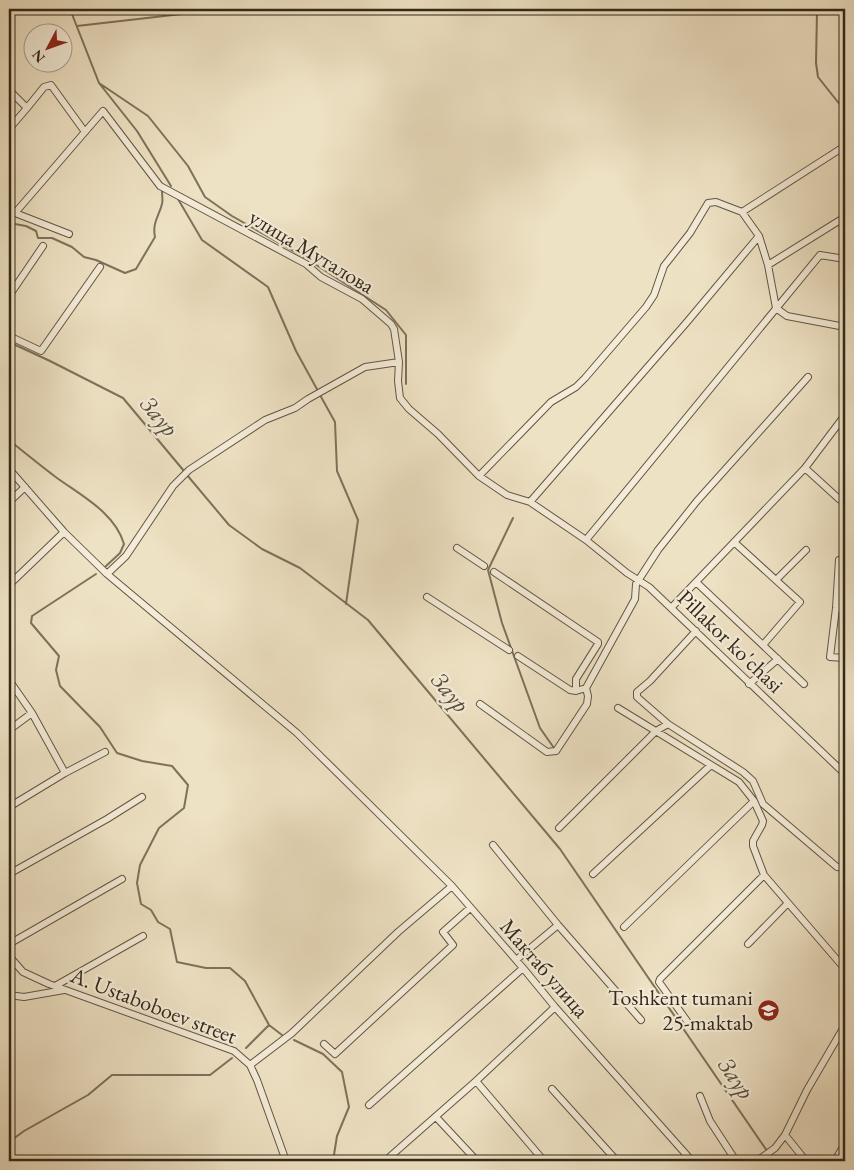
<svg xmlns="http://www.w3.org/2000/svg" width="854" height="1170" font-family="'EB Garamond',serif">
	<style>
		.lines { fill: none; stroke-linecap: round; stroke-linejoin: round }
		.stream { stroke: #7d725c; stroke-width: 2 }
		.minor-casing { stroke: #625643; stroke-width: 8 }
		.minor { stroke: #f4ecd9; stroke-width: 6 }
		.labels { text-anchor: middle; stroke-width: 4.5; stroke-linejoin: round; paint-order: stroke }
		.street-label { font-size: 22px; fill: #332818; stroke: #f4ecd9 }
		.poi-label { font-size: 22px; fill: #332818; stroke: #f4ecd9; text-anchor: end }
		.water-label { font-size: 24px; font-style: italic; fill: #584d3a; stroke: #f4ecd9 }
	</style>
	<rect width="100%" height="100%" fill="#eee2c4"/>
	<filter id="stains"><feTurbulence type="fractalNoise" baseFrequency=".004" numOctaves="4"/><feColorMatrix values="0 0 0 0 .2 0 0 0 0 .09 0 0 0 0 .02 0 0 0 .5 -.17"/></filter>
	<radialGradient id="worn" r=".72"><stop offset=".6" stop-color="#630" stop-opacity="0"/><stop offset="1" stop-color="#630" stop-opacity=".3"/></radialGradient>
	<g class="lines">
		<path class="stream" d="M70 9 99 83 137 131 171 186
			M814 9 817 11 816 63 818 77 845 111
			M77 26 208 11 216 9
			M99 83 148 116 188 166 205 197 232 216 304 257 386 310 406 335V384
			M178 199 202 240 268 287 296 351 318 391
			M9 223 26 226 36 231 38 238H52L72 247 84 257 96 260 125 273 136 269 155 237C152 223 159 216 162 204 163 200 162 195 162 191
			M9 342 50 361 123 398 184 471
			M320 395 335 422 337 471 358 520 346 604
			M9 440C25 453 41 466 57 478 82 496 115 513 124 544L120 553 105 567
			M187 475 229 525 262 549 300 568 368 620 560 849 774 1161
			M513 518 488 570 502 623 540 728 554 748
			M96 574 32 616 31 623 59 656 56 670 60 686 100 727 117 753 142 761 172 766 188 785 184 808 159 828 140 865 137 883 141 904 151 910 158 922 170 929 177 962 206 968H230L245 981 269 1025 282 1035
			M294 1040 323 1054 342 1072 349 1107 337 1136 333 1161
			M246 1048 269 1025
			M9 1142 24 1131 88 1095 112 1075H210L232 1058"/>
		<defs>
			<path id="minor" d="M9 90 27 108 44 87 51 85 85 132
				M9 129 27 108
				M742 212 845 146
				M9 213H15L69 234
				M15 213 103 111 160 186 306 264 321 277 362 299 391 324 394 329 399 362 398 381 400 398 409 409 438 434 479 476 507 495 530 502 586 540 627 573 649 587 845 774
				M768 265 845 217
				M9 296 43 246
				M9 336 41 351 100 267
				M805 468 839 499
				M9 469 64 532 107 574 297 733 452 886 523 968 555 1007 692 1161
				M479 476 551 402 576 387 585 378 646 307 654 295 664 266 690 233 708 203 716 202 742 212 759 236 768 265 776 308 787 316 845 327
				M9 502 25 487
				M530 502 687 322 759 236
				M586 540 820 255 845 259
				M734 542 800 602 763 645
				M457 548 484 566
				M845 560H839L836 608 830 657 845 658
				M494 572 598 642V644L576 679V691
				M107 574 126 556 173 486 189 470 265 420 295 408 308 399 365 367 399 362
				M777 579 806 550
				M9 580 11 583 64 532
				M696 582 804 684
				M427 597 509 650
				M672 607 805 468 845 415
				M836 608 845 609
				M9 680 32 713 65 773
				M749 684 778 659
				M586 688 635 599 636 584 658 550 697 501 808 377
				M480 704 547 752 556 751 587 704 588 696 586 688 576 691 570 690 518 656
				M618 708 739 782 754 801 763 821 762 825 753 841V846L764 875 845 969
				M668 724 637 697V692L650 681 696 631
				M9 730 32 713
				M9 807 65 773 105 752
				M559 828 656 731 668 724 743 772 753 781 763 804 837 867 845 868
				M493 845 558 925 641 1020
				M9 874 107 819 142 797
				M593 874 711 765
				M624 927 754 801
				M9 944 122 879
				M748 944 787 904
				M9 956 23 972 49 984 234 1051 250 1065 257 1080 286 1161
				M516 960 558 925
				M55 986 143 936
				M9 995 24 997 64 990
				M687 1021 659 982 660 979 764 875
				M324 1044 335 1054 453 945 443 932 470 908
				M250 1065 292 1033 398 932 452 886
				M476 1081 555 1007
				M552 1089 617 1161
				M700 1096 710 1121 736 1161
				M369 1105 523 968
				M436 1117 477 1161
				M785 1135 806 1161
				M385 1161 476 1081 544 1161
				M757 1161 775 1148 785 1135 807 1090 845 1025
				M835 1161 845 1143"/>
		</defs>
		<use href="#minor" class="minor-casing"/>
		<use href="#minor" class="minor"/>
	</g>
	<defs>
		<symbol id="school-disc" viewBox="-11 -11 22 22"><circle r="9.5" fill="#8f2418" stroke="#f4ecd9"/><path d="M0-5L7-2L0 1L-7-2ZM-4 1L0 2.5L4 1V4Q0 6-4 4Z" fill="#fff"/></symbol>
	</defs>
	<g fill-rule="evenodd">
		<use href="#school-disc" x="756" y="998" width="25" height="25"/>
	</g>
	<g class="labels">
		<g class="street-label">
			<text transform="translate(312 251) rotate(31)" y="8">улица Муталова</text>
			<text transform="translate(731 641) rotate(44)" y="8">Pillakor ko'chasi</text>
			<text transform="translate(545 968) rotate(49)" y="8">Мактаб улица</text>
			<text transform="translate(154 1005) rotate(21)" y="8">A. Ustaboboev street</text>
		</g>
		<g class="poi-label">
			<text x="753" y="1005">Toshkent tumani<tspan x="753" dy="25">25-maktab</tspan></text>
		</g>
		<g class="water-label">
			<text transform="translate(159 416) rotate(50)" y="8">Заур</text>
			<text transform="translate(450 692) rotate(50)" y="8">Заур</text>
			<text transform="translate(736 1078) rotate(56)" y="8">Заур</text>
		</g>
	</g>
	<rect width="854" height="1170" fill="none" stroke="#eee2c4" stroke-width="30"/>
	<rect x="10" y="10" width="834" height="1150" fill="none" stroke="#332818" stroke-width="2.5"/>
	<rect x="15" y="15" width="824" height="1140" fill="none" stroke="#332818"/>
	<g transform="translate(48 48) rotate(229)"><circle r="24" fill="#f4ecd9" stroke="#a79e8c"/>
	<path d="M0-4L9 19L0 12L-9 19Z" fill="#8f2418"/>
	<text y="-8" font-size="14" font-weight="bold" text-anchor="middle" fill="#332818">N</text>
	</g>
	<rect width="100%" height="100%" filter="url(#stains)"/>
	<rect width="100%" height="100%" fill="url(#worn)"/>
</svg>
